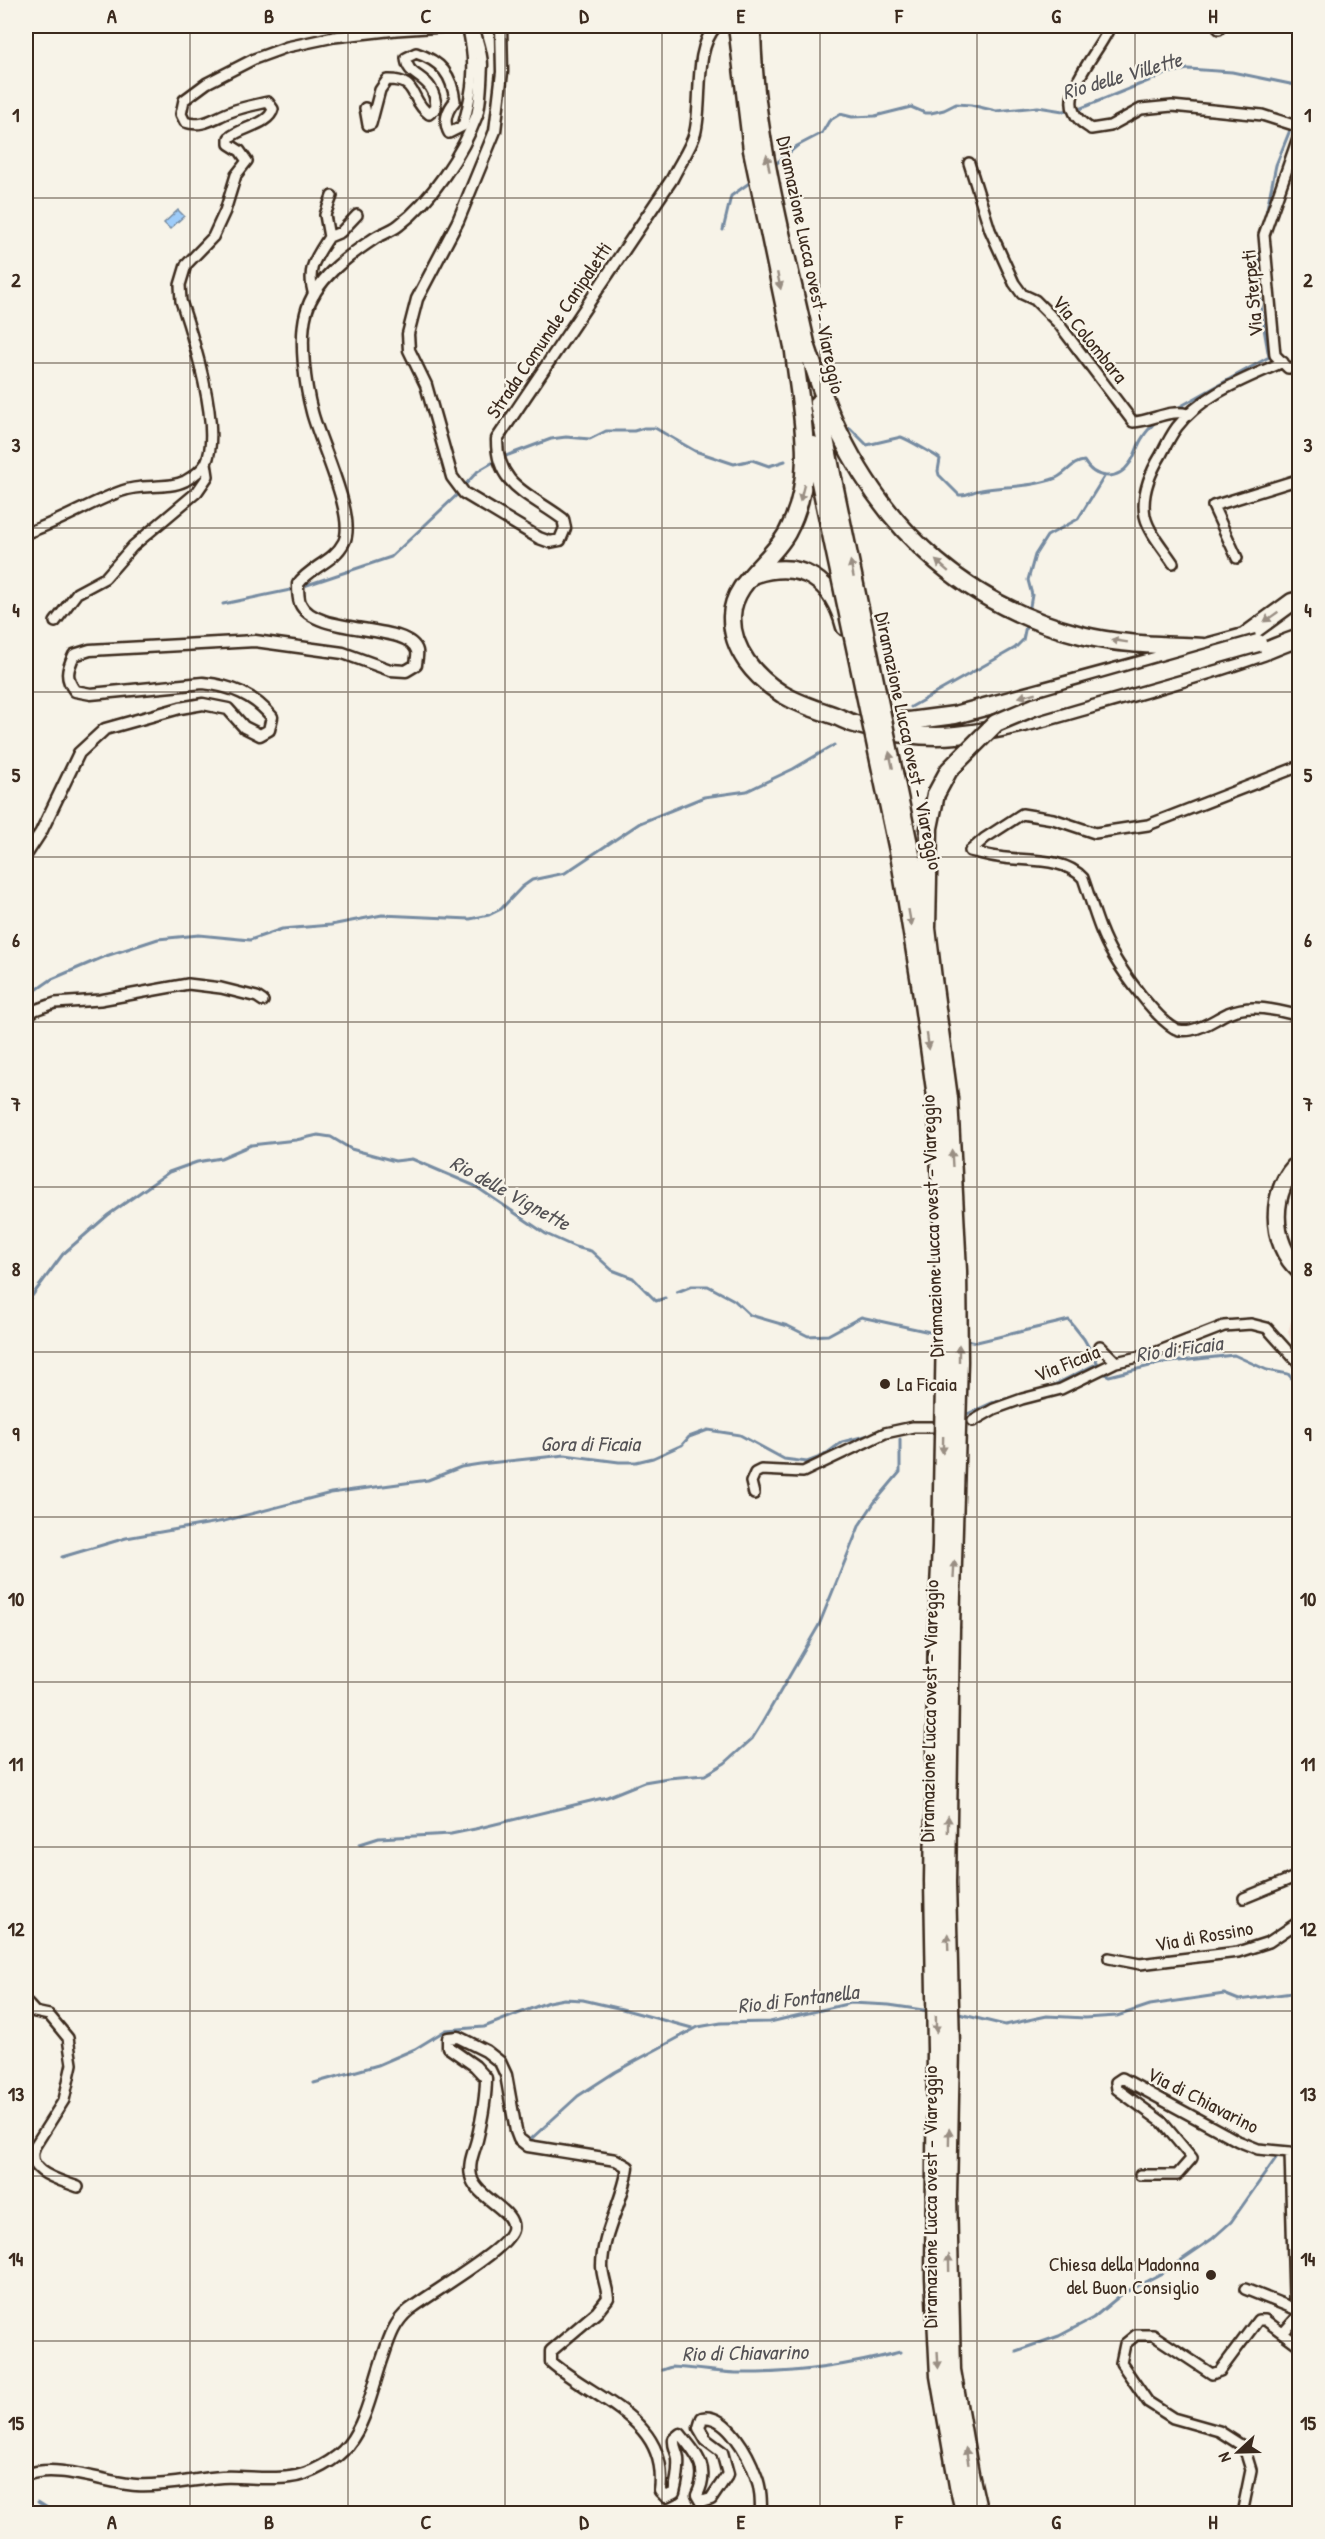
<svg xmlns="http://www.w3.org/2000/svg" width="1325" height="2539" font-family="'Patrick Hand',sans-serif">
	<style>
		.built { fill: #f3dfd4 }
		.water { fill: #9eccf9; stroke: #768ba1; stroke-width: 1.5 }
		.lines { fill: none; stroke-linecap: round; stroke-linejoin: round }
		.stream { stroke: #768ba1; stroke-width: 3 }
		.minor-casing { stroke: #3b2a1e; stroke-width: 14 }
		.tertiary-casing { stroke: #3b2a1e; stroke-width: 15 }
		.motorway-casing { stroke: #3b2a1e; stroke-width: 21 }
		.minor { stroke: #f7f3e8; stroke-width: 9 }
		.tertiary { stroke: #f7f3e8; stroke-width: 10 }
		.motorway { stroke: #f7f3e8; stroke-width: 16 }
		.motorway-bridge-casing { stroke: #3b2a1e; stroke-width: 21; stroke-linecap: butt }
		.motorway-bridge { stroke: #f7f3e8; stroke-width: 16 }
		.oneway { fill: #998e83 }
		.grid { fill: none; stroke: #3b2a1e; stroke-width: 1.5; stroke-opacity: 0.55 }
		.poi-dot { fill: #3b2a1e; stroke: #f7f3e8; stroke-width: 2 }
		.labels { text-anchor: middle; stroke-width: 5; stroke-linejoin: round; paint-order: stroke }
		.street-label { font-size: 20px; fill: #3b2a1e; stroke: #f7f3e8 }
		.poi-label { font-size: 20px; fill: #3b2a1e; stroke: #f7f3e8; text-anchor: start }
		.water-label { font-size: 21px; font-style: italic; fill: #545255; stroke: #f7f3e8 }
		.neatline { fill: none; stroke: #3b2a1e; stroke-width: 2 }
		.grid-label { font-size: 20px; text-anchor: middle; font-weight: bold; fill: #3b2a1e }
	</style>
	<rect width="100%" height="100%" fill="#f7f3e8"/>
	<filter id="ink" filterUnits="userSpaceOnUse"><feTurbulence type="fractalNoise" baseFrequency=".0167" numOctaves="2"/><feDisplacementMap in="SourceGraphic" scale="12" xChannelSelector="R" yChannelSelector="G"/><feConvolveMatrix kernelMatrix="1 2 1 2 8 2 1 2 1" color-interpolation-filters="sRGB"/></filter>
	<g filter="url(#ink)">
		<path class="built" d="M1299 1317V1316V1354L1292 1344 1288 1332 1291 1321Z"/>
		<path class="water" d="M178 210 184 216 170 229 164 223Z"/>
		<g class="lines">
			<path class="stream" d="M772 167 797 146 822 133 829 121 840 114 852 117 875 116 911 107 925 113H931L944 110 956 104 971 105 996 111 1038 107 1063 111 1079 109 1168 73 1188 69 1232 72 1300 86
				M1264 223 1276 165 1300 105
				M723 230 731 196 752 181
				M1174 410 1269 357C1262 319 1255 280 1261 242
				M850 428 867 445 901 437C907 439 937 456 940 459L938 471 939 475 959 495C968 496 972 491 981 490 1005 486 1033 487 1056 478 1067 473 1072 462 1084 461 1094 479 1117 482 1130 463 1136 455 1137 445 1143 437 1147 430 1153 425 1158 419
				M503 457 551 439 566 437 590 439 606 431H634L644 428H655L695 451 734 464 752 460 769 466 785 461
				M463 487 478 471 497 460
				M301 587 391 557 459 493
				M223 604 295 589
				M1029 612 1032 595 1028 580 1035 555 1047 536 1078 519 1104 477
				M911 707 1015 648 1023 640 1027 621
				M26 997 52 979 106 956 158 939 199 935 250 940 282 929 331 925 382 915 470 919 489 915 501 909 522 887 532 880 565 873 640 823 704 797 747 791 793 769 834 745
				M677 1292 692 1286H708L734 1300 750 1315 788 1326 808 1336 828 1335 861 1317 939 1334
				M26 1304 63 1254 108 1215 169 1172 197 1162 221 1158 251 1145 296 1140 318 1135 331 1137 351 1149 395 1161 412 1159 475 1186 546 1234 575 1247 591 1251 612 1270 633 1278 656 1301 665 1298
				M966 1340 977 1342 1069 1320 1084 1339 1103 1373 1109 1376 1162 1363 1234 1355 1267 1370 1288 1374 1300 1387
				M1050 1387 1096 1364
				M965 1415 996 1401 1015 1397
				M62 1557 126 1538 224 1521 331 1493 428 1480 461 1467 480 1464 565 1455 619 1462H636L653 1458 682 1445 689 1437 708 1430 740 1435 784 1459 807 1462 823 1456 842 1442 873 1434
				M360 1844 379 1838 451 1834 475 1829 607 1797 644 1782 668 1778 705 1775 725 1763 752 1739 762 1723 819 1625 860 1524 874 1503 900 1472V1439
				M955 2013 1005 2025 1047 2016 1085 2018 1117 2016 1150 2005 1224 1994 1239 2000 1300 1992
				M314 2083 378 2065 415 2049 446 2030 484 2027 548 2002 564 1999 583 2000 622 2009 692 2028
				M531 2139 578 2096 615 2072 698 2027 721 2023 770 2022 851 2003 889 2005 930 2011
				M1016 2351 1059 2336 1093 2318 1122 2294 1164 2272 1212 2239 1231 2222 1276 2158
				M662 2370 671 2367C693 2368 714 2372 736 2373 791 2374 847 2366 900 2352
				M38 2502 57 2514"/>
			<defs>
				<path id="minor" d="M1110 26C1102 48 1062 89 1074 112 1077 120 1084 124 1091 129L1110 126 1141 109 1172 106 1262 115 1300 127
					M1219 29V26
					M365 108 368 125 371 124 380 90 387 80C419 79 409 100 429 114L436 108C435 73 407 80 406 58L416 53C441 61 452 75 455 101 447 110 443 122 449 133L463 126C473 90 477 63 467 26
					M1300 132 1264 235 1275 355 1288 368H1300
					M969 163 990 230 1014 283 1022 294 1035 300 1058 323 1133 422C1153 421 1168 409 1188 414
					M329 237 341 232 357 215
					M314 295C306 269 315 259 329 237L325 215 332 196
					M26 533C60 522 89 503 122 491 141 483 167 490 185 481 192 477 202 470 206 463 222 429 193 337 181 301L180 285 186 265 213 237 225 211 236 175 247 161 240 151 229 144V138C241 127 269 125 273 109L268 102C255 105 242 107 230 112 214 118 202 128 185 122L181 114 184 100 207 83 254 59 287 47 334 37 396 30 459 26
					M1237 558 1213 506 1300 479
					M1173 563C1164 549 1149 533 1145 516 1141 494 1150 473 1161 455 1166 445 1171 435 1177 427 1202 394 1246 379 1283 362
					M55 622 77 593 105 578 133 546 197 492 208 476 206 463
					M970 851C979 853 989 856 998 857 1025 862 1063 856 1083 878 1092 903 1099 932 1113 955 1124 974 1155 1017 1174 1028 1178 1031 1186 1031 1191 1030 1206 1027 1215 1019 1228 1013 1251 1003 1277 1010 1300 1016
					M970 851 985 838 1022 814 1053 819 1095 833 1148 825 1300 766
					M26 1017 35 1010 55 1003 100 1000 188 984 221 988 257 997 263 1001
					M1100 1346 1116 1362
					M973 1421 994 1409 1022 1399 1061 1389 1116 1362 1152 1354 1224 1326 1251 1324 1267 1328 1300 1365
					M754 1494 751 1482 755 1473 761 1470 803 1472 885 1433 913 1427H932
					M1244 1898 1300 1875
					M1109 1958 1140 1964 1238 1952 1269 1942 1300 1921
					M26 2002 35 2012 49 2015 68 2038 72 2064 64 2100 35 2146C23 2172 60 2180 78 2187
					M1290 2152 1294 2298 1300 2308
					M1140 2175H1177L1192 2158 1162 2122 1117 2089 1116 2082 1122 2078 1238 2141 1258 2149 1300 2153
					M1245 2289 1300 2311
					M1284 2332 1300 2314
					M1242 2514 1251 2470 1244 2447 1219 2431 1173 2418 1148 2402 1121 2363 1125 2344 1136 2335H1153L1212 2374 1220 2371 1258 2320H1265L1300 2346"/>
				<path id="tertiary" d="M501 26 502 72 495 131 458 221 417 299 408 334 409 350 426 385 452 477 464 493 539 538 550 542 560 540 565 528 563 519C530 494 496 486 497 439L672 179C679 164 691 148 695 133 703 101 693 50 716 26
					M26 855 41 832 79 753 105 729 180 708 203 704 228 709 244 727 260 735 269 730 272 717C254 695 232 686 203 683L91 694 75 691C65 678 67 670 74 655L90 650 255 641 343 653 390 670 406 671 416 665C416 661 418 655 417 651 409 622 315 637 300 603 298 598 298 590 298 584 310 567 334 562 344 542 357 517 319 441 312 412 305 386 299 339 306 313 315 279 348 256 375 238 383 233 392 231 399 225 431 201 463 153 477 115 481 101 481 80 482 65 482 53 476 38 473 26
					M26 2475C57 2463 102 2482 136 2485 164 2487 194 2479 222 2477 244 2476 268 2480 290 2477 309 2475 337 2460 348 2445 367 2421 373 2385 383 2357 389 2339 394 2322 409 2310 429 2294 507 2250 512 2230 517 2210 475 2198 471 2176 468 2163 474 2152 477 2140 482 2119 486 2100 486 2078L475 2066 448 2047V2038L458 2037 486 2051 500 2062 506 2075 516 2131 519 2139 528 2146 616 2160 628 2167C624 2200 602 2233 602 2266 602 2276 607 2287 608 2298L597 2312 551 2351V2362C596 2401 670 2419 660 2491L666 2497 674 2493C677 2481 679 2470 678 2458 677 2451 673 2447 674 2439L680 2434C698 2456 710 2469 697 2495L701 2502 711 2499 728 2474 722 2452 706 2440 699 2428 702 2418C727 2413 749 2456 756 2476 761 2488 761 2501 761 2514"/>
				<path id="motorway" d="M737 26 752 150 796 361
					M752 26C753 138 786 248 809 357
					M807 347C817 376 825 405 839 432 888 534 970 607 1081 635 1120 645 1162 645 1203 647
					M794 352C801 413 818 476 787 533 770 563 733 582 732 616 731 650 755 677 782 694 799 704 815 709 833 715 841 718 848 722 855 724 885 733 925 738 956 735 1002 731 1047 717 1092 704 1148 688 1205 673 1260 653 1274 648 1286 642 1300 638
					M818 403 833 479
					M813 445 820 482
					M755 574C803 559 833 581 845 627
					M876 719 909 721 955 715 1244 637 1292 602 1300 600
					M912 859 927 928 933 979
					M900 860 920 983
					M927 928 929 828 936 794
					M1300 1162C1269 1188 1269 1244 1300 1271
					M937 1627 933 1881 936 2049 934 2277 939 2376 958 2486 965 2514
					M951 1628 947 1883 951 2047 948 2196 952 2370 970 2474 979 2514"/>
			</defs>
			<use href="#minor" class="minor-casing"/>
			<use href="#tertiary" class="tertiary-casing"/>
			<use href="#motorway" class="motorway-casing"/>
			<use href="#minor" class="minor"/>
			<use href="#tertiary" class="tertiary"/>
			<use href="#motorway" class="motorway"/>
			<defs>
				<path id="motorway-bridge" d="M833 479 912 859
					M820 482 900 860
					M936 794 949 770 996 723 1034 707 1075 695 1258 643
					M933 979 949 1098 958 1271 959 1361 951 1628
					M920 983 936 1097 942 1212 945 1328 941 1547 937 1627"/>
			</defs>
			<use href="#motorway-bridge" class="motorway-bridge-casing"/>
			<use href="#motorway-bridge" class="motorway-bridge"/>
		</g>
		<defs><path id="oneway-solid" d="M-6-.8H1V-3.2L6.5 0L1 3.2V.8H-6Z" transform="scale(1.5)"/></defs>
		<g class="oneway">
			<use href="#oneway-solid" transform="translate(768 163) rotate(-101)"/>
			<use href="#oneway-solid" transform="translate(779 281) rotate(78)"/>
			<use href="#oneway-solid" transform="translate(802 493) rotate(104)"/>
			<use href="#oneway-solid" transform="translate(942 566) rotate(-139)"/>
			<use href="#oneway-solid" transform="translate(852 569) rotate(-101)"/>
			<use href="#oneway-solid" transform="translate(1271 617) rotate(145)"/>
			<use href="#oneway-solid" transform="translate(1119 641) rotate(-171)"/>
			<use href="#oneway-solid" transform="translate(1027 695) rotate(165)"/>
			<use href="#oneway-solid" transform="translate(891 760) rotate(-102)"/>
			<use href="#oneway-solid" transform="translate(910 918) rotate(80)"/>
			<use href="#oneway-solid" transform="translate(928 1041) rotate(82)"/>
			<use href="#oneway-solid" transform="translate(952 1158) rotate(-93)"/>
			<use href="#oneway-solid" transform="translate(959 1353) rotate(-90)"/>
			<use href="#oneway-solid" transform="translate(943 1445) rotate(91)"/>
			<use href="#oneway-solid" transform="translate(954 1569) rotate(-87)"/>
			<use href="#oneway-solid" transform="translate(948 1824) rotate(-89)"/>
			<use href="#oneway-solid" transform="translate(948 1942) rotate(-92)"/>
			<use href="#oneway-solid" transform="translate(936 2024) rotate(89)"/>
			<use href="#oneway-solid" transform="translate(949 2137) rotate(-89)"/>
			<use href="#oneway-solid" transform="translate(949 2263) rotate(-91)"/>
			<use href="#oneway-solid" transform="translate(938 2360) rotate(87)"/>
			<use href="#oneway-solid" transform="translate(967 2456) rotate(-100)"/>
		</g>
	</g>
	<path class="grid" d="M190 26V2514M348 26V2514M505 26V2514M662 26V2514M820 26V2514M977 26V2514M1135 26V2514M26 198H1300M26 363H1300M26 528H1300M26 692H1300M26 857H1300M26 1022H1300M26 1187H1300M26 1352H1300M26 1517H1300M26 1682H1300M26 1847H1300M26 2011H1300M26 2176H1300M26 2341H1300"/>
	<g class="poi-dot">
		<circle cx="885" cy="1384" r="6"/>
		<circle cx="1211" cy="2275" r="6"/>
	</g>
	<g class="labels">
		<g class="street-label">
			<text transform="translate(811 265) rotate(78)" y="7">Diramazione Lucca ovest - Viareggio</text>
			<text transform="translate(1252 293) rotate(-95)" y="7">Via Sterpeti</text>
			<text transform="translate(549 330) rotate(-56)" y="7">Strada Comunale Canipaletti</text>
			<text transform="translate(1090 339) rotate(51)" y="7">Via Colombara</text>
			<text transform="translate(909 741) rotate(78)" y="7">Diramazione Lucca ovest - Viareggio</text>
			<text transform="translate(932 1226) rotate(-92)" y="7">Diramazione Lucca ovest - Viareggio</text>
			<text transform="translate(1067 1363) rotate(-22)" y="7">Via Ficaia</text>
			<text transform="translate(929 1711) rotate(-89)" y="7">Diramazione Lucca ovest - Viareggio</text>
			<text transform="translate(1204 1936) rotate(-10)" y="7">Via di Rossino</text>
			<text transform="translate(1203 2100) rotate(27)" y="7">Via di Chiavarino</text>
			<text transform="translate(930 2197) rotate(-90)" y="7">Diramazione Lucca ovest - Viareggio</text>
		</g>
		<g class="poi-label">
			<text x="897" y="1391">La Ficaia</text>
			<text x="1199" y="2271" text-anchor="end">Chiesa della Madonna<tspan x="1199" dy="23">del Buon Consiglio</tspan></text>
		</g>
		<g class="water-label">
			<text transform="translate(1122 76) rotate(-16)" y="7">Rio delle Villette</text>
			<text transform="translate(510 1193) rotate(29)" y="7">Rio delle Vignette</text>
			<text transform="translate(1179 1349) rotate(-8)" y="7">Rio di Ficaia</text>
			<text x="590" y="1451">Gora di Ficaia</text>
			<text transform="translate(798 1999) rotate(-7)" y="7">Rio di Fontanella</text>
			<text transform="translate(745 2353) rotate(-1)" y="7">Rio di Chiavarino</text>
		</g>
	</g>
	<rect width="1325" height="2539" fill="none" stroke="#f7f3e8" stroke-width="66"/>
	<g transform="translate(1238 2452) rotate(248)" stroke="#f7f3e8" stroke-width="4.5" paint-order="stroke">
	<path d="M0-4.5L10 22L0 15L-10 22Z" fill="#3b2a1e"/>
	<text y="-9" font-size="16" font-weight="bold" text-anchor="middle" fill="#3b2a1e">N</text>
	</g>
	<rect x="33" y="33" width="1259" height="2473" class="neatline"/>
	<g class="grid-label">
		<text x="112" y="23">A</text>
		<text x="269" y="23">B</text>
		<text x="426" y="23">C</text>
		<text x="584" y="23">D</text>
		<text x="741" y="23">E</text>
		<text x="899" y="23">F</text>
		<text x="1056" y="23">G</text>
		<text x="1213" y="23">H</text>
		<text x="16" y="122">1</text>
		<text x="1308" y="122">1</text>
		<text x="16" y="287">2</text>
		<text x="1308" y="287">2</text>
		<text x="16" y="452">3</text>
		<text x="1308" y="452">3</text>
		<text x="16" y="617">4</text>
		<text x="1308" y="617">4</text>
		<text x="16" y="782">5</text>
		<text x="1308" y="782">5</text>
		<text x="16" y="947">6</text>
		<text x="1308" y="947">6</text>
		<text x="16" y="1111">7</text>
		<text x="1308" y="1111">7</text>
		<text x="16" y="1276">8</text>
		<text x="1308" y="1276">8</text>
		<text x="16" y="1441">9</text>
		<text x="1308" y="1441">9</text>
		<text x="16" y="1606">10</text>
		<text x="1308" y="1606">10</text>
		<text x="16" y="1771">11</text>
		<text x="1308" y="1771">11</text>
		<text x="16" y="1936">12</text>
		<text x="1308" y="1936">12</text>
		<text x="16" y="2101">13</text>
		<text x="1308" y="2101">13</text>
		<text x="16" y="2266">14</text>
		<text x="1308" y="2266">14</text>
		<text x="16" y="2430">15</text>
		<text x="1308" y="2430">15</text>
		<text x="112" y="2529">A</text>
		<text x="269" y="2529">B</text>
		<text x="426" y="2529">C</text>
		<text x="584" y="2529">D</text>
		<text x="741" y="2529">E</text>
		<text x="899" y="2529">F</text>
		<text x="1056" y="2529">G</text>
		<text x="1213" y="2529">H</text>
	</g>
</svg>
